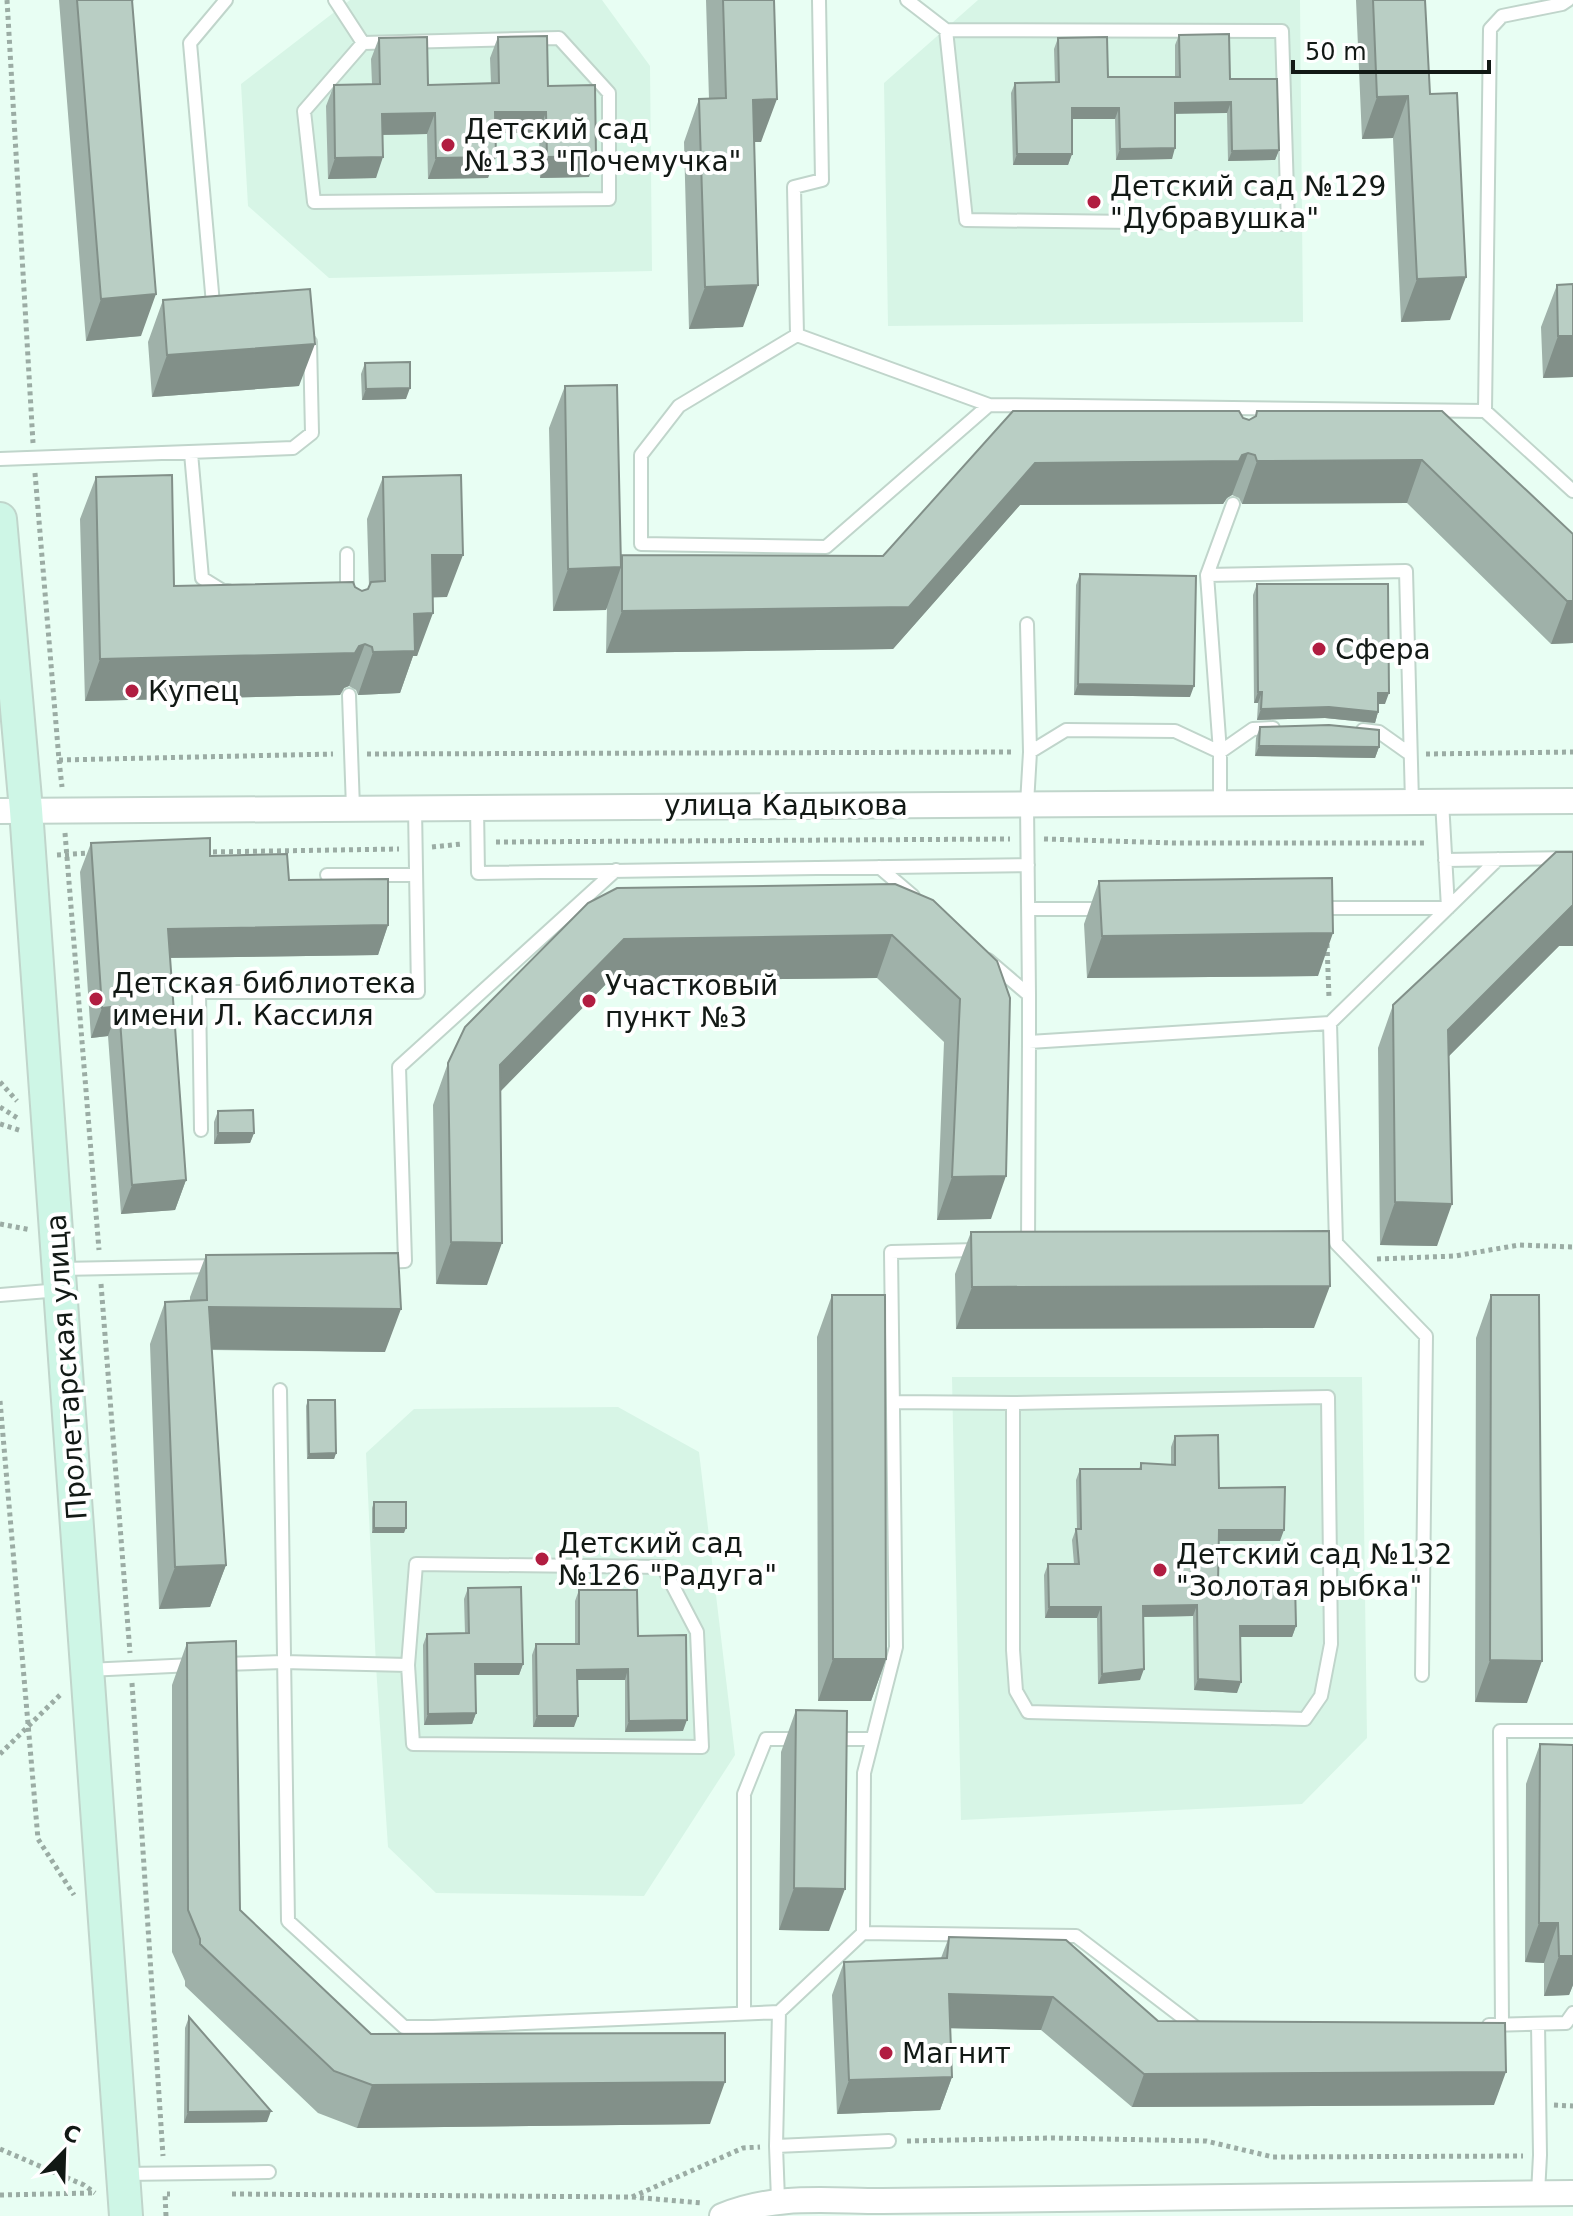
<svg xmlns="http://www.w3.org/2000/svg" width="1573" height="2216" font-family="'DejaVu Sans',sans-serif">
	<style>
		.built { fill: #d7f5e6 }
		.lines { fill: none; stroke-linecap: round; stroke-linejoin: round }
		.lane-casing { stroke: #c0d5cb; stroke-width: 16 }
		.street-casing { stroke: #c0d5cb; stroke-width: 28 }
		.secondary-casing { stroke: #c0d5cb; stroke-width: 36 }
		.path { stroke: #9baca4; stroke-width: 5; stroke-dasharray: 4 4; stroke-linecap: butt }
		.lane { stroke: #fff; stroke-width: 12 }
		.street { stroke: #fff; stroke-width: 24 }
		.secondary { stroke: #cef6e6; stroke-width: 32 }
		.wall { fill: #9fb1a9 }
		.shaded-wall { fill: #829089 }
		.building { fill: #b9cec4; stroke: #829089; stroke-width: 2 }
		.poi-dot { fill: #b11d41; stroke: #fff; stroke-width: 3 }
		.labels { text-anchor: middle; stroke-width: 8; stroke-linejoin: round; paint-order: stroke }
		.poi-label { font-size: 28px; fill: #121915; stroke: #fff; text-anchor: start }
		.street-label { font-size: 28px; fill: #121915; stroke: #fff }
	</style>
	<rect width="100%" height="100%" fill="#e8fef3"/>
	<path class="built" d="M350 0H602L650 66 652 271 329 278 248 206 241 84Z
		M978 0H1300L1303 322 888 326 884 83Z
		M952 1377H1362L1367 1738 1302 1804 961 1820Z
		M618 1407 699 1452 735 1755 644 1896 436 1893 388 1847 376 1666 366 1453 414 1409Z"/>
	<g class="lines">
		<defs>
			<path id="lane" d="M335 0 363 43
				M819 0 822 180 794 187 797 335 679 406 641 455V544L826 547 989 405 1485 411 1573 491
				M907 0 946 30 1282 31 1288 224 966 220 946 30
				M559 38 609 93V199L314 202 304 111 363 43Z
				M220 304H213L190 43 226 0
				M797 335 989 405
				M1485 411 1490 29 1502 16 1562 4 1568 0
				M191 453 202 578 223 591H228
				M0 459 293 448 312 433 310 342
				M347 554V597
				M1207 575 1406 571 1412 802
				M1027 624 1030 752
				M349 695 353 808
				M1363 730 1379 732 1410 754
				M1220 803V752L1207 575 1233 504
				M477 807 478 873 1028 865
				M1445 860 1573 858
				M879 867 913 896
				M327 875H416
				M1318 908H1448L1442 801
				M1029 909H1103
				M988 960 1029 995V1042
				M1029 995 1027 804 1030 752 1066 730 1175 731 1220 752 1253 729 1273 728
				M1330 1023 1498 859
				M201 1130 199 992H418L415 808
				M1028 1245 1029 1042 1330 1023 1336 1243 1426 1336 1422 1675
				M383 1262 405 1261 399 1067 616 870
				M60 1269 217 1266
				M0 1295 60 1290
				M280 1390 288 1921 404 2027H433L779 2012 776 2146 778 2200
				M894 1402 1013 1403 1328 1397 1331 1644 1321 1696 1305 1719 1028 1712 1016 1691 1013 1650V1403
				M416 1564 663 1567 697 1632 702 1747 413 1744 408 1665Z
				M223 1664 283 1662 408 1665
				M87 1670 193 1665
				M832 1739H872
				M863 1933 1076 1936 1199 2030
				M779 2012 863 1933 864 1773 896 1647 891 1252 977 1250
				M744 2013V1794L766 1739H801
				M1502 2024 1500 1731H1573
				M1538 2024 1540 2155 1538 2194
				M1489 2025 1566 2023 1573 2013
				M776 2146 889 2141
				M123 2174 269 2172"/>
			<path id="street" d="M0 811 1573 801
				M722 2216C776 2194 825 2201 882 2201L1573 2193"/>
			<path id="secondary" d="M0 519 26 810 126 2216"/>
		</defs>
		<use href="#lane" class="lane-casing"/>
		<use href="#street" class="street-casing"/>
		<use href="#secondary" class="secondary-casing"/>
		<path class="path" d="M7 0 33 443
			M35 473 59 760 333 754
			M367 754 1013 752
			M1426 754 1573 752
			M59 760 62 787
			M65 833 99 1250
			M1044 839 1175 843H1426
			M496 842 1010 839
			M432 847 462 844
			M205 852 399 849
			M57 855 91 853
			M1327 944 1329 998
			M0 1082 17 1101
			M0 1107 19 1119
			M0 1124 22 1131
			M0 1224 31 1230
			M1377 1259 1455 1256 1519 1245 1573 1247
			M101 1284 130 1653
			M0 1401 38 1839 74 1895
			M132 1683 163 2156
			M0 1754 60 1695
			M1554 2105 1573 2106
			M907 2141 1052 2138 1206 2141 1273 2157 1523 2156
			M0 2149 84 2185 95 2193
			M232 2194 632 2197 702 2203
			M0 2195 93 2193
			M632 2197 743 2148 760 2147
			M166 2216 165 2194H170"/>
		<use href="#lane" class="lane"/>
		<use href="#street" class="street"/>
		<use href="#secondary" class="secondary"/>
	</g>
	<path class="wall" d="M59 0H134L132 2 141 336 86 341Z
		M706 0H774L761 142H754L743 327 689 329 684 142 699 99H709Z
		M1356 0H1425L1430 94 1450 320 1401 322 1393 138 1362 139Z
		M1179 35 1230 79 1279 150 1275 160 1228 161 1227 113H1175L1172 159 1116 160 1115 119H1072V154L1068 165H1013L1011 93 1015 83 1055 82 1054 49 1058 38 1108 77H1175V45Z
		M498 37 548 86 589 177 540 178 539 133H496L488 178 428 179 427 134 383 135 376 178 328 179 326 106 334 85 372 84 371 59 379 38 428 85 491 83 490 58Z
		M1573 284V377L1543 378 1541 327 1557 285Z
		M163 300 299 386 152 397 148 342Z
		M365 363 406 399 362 400 361 374Z
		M565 386 621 559 622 555 883 556 1243 418 1249 420 1442 411 1573 534V643L1551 644 1407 503 1242 504 1239 498 1232 495 1227 498 1223 504 1020 505 893 649 606 653 607 607 606 610 553 611 549 428Z
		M96 477 174 586 355 587 362 591 368 589 369 586 367 519 383 477 447 597H432L417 656H413L400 693 358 695 356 690 349 686 344 688 340 695 85 701 80 519Z
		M1080 574 1190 697 1074 695 1076 585Z
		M1257 584 1385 704H1378V712L1375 723 1325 718 1257 720 1258 703H1254L1253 595Z
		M1260 727 1379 747 1375 758 1255 756 1256 738Z
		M91 843 210 856 289 880 388 925 378 955 170 958 186 1180 175 1210 121 1214 108 1036 91 1038 80 872Z
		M1573 852V946H1559L1449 1056 1437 1246 1380 1245 1378 1048 1393 1005Z
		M1099 881 1318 976 1087 978 1084 924Z
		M895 884 997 961 991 1219 937 1220 944 1042 877 978 609 981 500 1092 487 1285 436 1284 433 1105 448 1063 465 1027Z
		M218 1111 254 1133 250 1143 214 1144V1122Z
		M971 1232 1314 1328 956 1329 955 1274Z
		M206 1255 385 1352 211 1350 226 1565 210 1607 159 1609 150 1344 165 1302 190 1301V1297Z
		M832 1295 886 1659 871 1701H818L817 1337Z
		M1491 1295 1527 1703 1475 1702 1476 1338Z
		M308 1400 336 1453 334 1459H307L306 1406Z
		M1175 1436 1219 1488 1280 1541H1219L1218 1584 1296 1626 1292 1637H1241L1237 1693 1194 1690 1193 1616 1143 1617 1140 1680 1098 1684 1097 1618H1045L1044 1575 1048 1564H1074L1072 1540 1076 1529H1077L1076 1480 1080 1469H1139L1141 1463 1171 1465V1447Z
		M374 1502 404 1533H372V1508Z
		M468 1588 523 1664 519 1675H476V1713L472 1724 424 1725 423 1645 427 1634 465 1633 464 1599Z
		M579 1590 638 1636 683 1731 625 1732V1680H577L574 1727H533L532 1655 536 1644H575V1601Z
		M187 1643 240 1910 371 2034 710 2124 357 2128 318 2113 185 1986V1981L172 1952V1685Z
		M796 1710 829 1931 779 1930 781 1752Z
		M1540 1744 1573 1745V1985L1569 1995 1544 1996V1963L1525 1962 1526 1784Z
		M949 1937 1158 2021 1494 2105 1132 2107 1041 2030 950 2028 952 2077 940 2110 837 2114 832 1995 844 1962 941 1958Z
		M189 2017 267 2122 184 2123 185 2028Z"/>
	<path class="shaded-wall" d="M1408 96 1393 138 1362 139 1377 97Z
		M777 99 761 142H737L753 100Z
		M1231 102 1227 113 1171 114 1175 103Z
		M1072 108H1119L1115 119H1068Z
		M495 112H546L539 133H487Z
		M435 113 427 134 375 135 382 114Z
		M1175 148 1172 159 1116 160 1120 149Z
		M1279 150 1275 160 1228 161 1232 151Z
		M1017 154H1072L1068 165H1013Z
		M596 156 589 177 540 178 547 157Z
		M383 157 376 178 328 179 335 158Z
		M496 157 488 178 428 179 436 158Z
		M1466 277 1450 320 1401 322 1417 279Z
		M758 285 743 327 689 329 705 287Z
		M156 294 141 336 86 341 101 299Z
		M1558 336H1573V377L1543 378Z
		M315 344 299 386 152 397 167 355Z
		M410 388 406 399 362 400 366 389Z
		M1248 453 1232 495 1227 498 1223 504 1020 505 893 649 606 653 622 611 909 607 1035 463 1242 455Z
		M1422 460 1407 503 1242 504 1257 461Z
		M432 555H463L447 597 416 598Z
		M621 567 606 610 553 611 568 569Z
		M1567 601H1573V643L1551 644Z
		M433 613 417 656H413L400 693 358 695 373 652 414 614Z
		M365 644 349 686 344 688 340 695 85 701 100 659Z
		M1078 684 1194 686 1190 697 1074 695Z
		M1258 692H1262L1258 703H1254Z
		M1378 693H1389L1385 704H1374Z
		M1329 707 1378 712 1375 723 1325 718 1257 720 1261 709Z
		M1259 746 1379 747 1375 758 1255 756Z
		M1573 905V946H1559L1433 1072 1448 1030Z
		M388 925 378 955 157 958 168 929Z
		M1333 933 1318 976 1087 978 1102 936Z
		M892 935 877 978 609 981 484 1108 500 1065 624 939Z
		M119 1006 108 1036 91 1038 102 1008Z
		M218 1133H254L250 1143 214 1144Z
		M1006 1176 991 1219 937 1220 952 1177Z
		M186 1180 175 1210 121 1214 132 1185Z
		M1395 1202 1452 1204 1437 1246 1380 1245Z
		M451 1242 502 1243 487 1285 436 1284Z
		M1330 1286 1314 1328 956 1329 972 1287Z
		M209 1307 401 1309 385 1352 193 1349Z
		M336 1453 334 1459H307L309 1454Z
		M374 1528H406L404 1533H372Z
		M1219 1530H1284L1280 1541H1215Z
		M226 1565 210 1607 159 1609 175 1567Z
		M1197 1605 1193 1616 1139 1617 1143 1606Z
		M1049 1607H1101L1097 1618H1045Z
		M1240 1626H1296L1292 1637H1237Z
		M833 1659H886L871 1701H818Z
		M1490 1660 1542 1661 1527 1703 1475 1702Z
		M475 1664H523L519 1675H472Z
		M628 1669 625 1680H573L577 1670Z
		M1144 1669 1140 1680 1098 1684 1102 1674Z
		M1198 1679 1241 1682 1237 1693 1194 1690Z
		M476 1713 472 1724 424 1725 428 1714Z
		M537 1716H578L574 1727H533Z
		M687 1720 683 1731 625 1732 629 1721Z
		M794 1888 845 1889 829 1931 779 1930Z
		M1539 1923H1558L1544 1963 1525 1962Z
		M1573 1952V1985L1569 1995 1544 1996 1559 1956Z
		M949 1994 1053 1997 1041 2030 937 2028Z
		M1506 2072 1494 2105 1132 2107 1144 2074Z
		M952 2077 940 2110 837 2114 849 2080Z
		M725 2082 710 2124 357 2128 372 2085Z
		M271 2111 267 2122 184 2123 188 2112Z"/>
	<path class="building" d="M77 0H132L156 294 101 299Z
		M723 0H774L777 99 753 100 758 285 705 287 699 99 726 98Z
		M1373 0H1425L1430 94 1457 93 1466 277 1417 279 1408 96 1377 97Z
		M1229 34 1230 79H1277L1279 150 1232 151 1231 102 1175 103V148L1120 149 1119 108H1072V154H1017L1015 83 1059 82 1058 38 1107 37 1108 77H1180L1179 35Z
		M547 36 548 86 595 85 596 156 547 157 546 112H495L496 157 436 158 435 113 382 114 383 157 335 158 334 85 380 84 379 38 427 37 428 85 499 83 498 37Z
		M1573 284V336H1558L1557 285Z
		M310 289 315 344 167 355 163 300Z
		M410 362V388L366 389 365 363Z
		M617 385 621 567 568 569 565 386Z
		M1013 411H1239L1243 418 1249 420 1256 416 1257 411H1442L1573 534V601H1567L1422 460 1257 461 1255 455 1248 453 1242 455 1239 461 1035 463 909 607 622 611V555L883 556Z
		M172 475 174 586 353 582 355 587 362 591 368 589 371 582 385 581 383 477 461 475 463 555H432L433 613 414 614 415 651 373 652 372 647 365 644 359 646 355 653 100 659 96 477Z
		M1080 574 1196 576 1194 686 1078 684Z
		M1257 584H1388L1389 693H1378V712L1329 707 1261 709 1262 692H1258Z
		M1329 725 1379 730V747L1259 746 1260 727Z
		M210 838V856L287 854 289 880 388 879V925L168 929 186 1180 132 1185 119 1006 102 1008 91 843Z
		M1556 852H1573V905L1448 1030 1452 1204 1395 1202 1393 1005Z
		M1332 878 1333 933 1102 936 1099 881Z
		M895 884 933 900 997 961 1010 998 1006 1176 952 1177 960 999 892 935 624 939 500 1065 502 1243 451 1242 448 1063 465 1027 588 903 617 888Z
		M253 1110 254 1133H218V1111Z
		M1329 1231 1330 1286 972 1287 971 1232Z
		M398 1253 401 1309 209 1307 226 1565 175 1567 165 1302 207 1300 206 1255Z
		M832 1295H885L886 1659H833Z
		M1491 1295H1539L1542 1661 1490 1660Z
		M308 1400H335L336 1453 309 1454Z
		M1218 1435 1219 1488 1285 1487 1284 1530H1219L1218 1584 1295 1583 1296 1626H1240L1241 1682 1198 1679 1197 1605 1143 1606 1144 1669 1102 1674 1101 1607H1049L1048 1564H1079L1076 1529H1081L1080 1469H1141V1463L1175 1465V1436Z
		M374 1502H406V1528H374Z
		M521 1587 523 1664H475L476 1713 428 1714 427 1634 469 1633 468 1588Z
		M579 1590H637L638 1636 686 1635 687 1720 629 1721 628 1669 577 1670 578 1716H537L536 1644H579Z
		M236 1641 240 1910 371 2034 725 2033V2082L372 2085 334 2071 200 1944V1939L188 1910 187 1643Z
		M796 1710 847 1711 845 1889 794 1888Z
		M1540 1744 1573 1745V1956H1559L1558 1923H1539Z
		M949 1937 1066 1940 1158 2021 1505 2023 1506 2072 1144 2074 1053 1997 949 1994 952 2077 849 2080 844 1962 947 1958Z
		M189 2017 271 2111 188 2112Z"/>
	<g class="poi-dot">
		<circle cx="448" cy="145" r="8"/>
		<circle cx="1094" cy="202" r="8"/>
		<circle cx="1319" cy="649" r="8"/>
		<circle cx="132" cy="691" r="8"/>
		<circle cx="96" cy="999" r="8"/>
		<circle cx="589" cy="1001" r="8"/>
		<circle cx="542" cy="1559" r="8"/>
		<circle cx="1160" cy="1570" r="8"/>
		<circle cx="886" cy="2053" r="8"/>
	</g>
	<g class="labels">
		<g class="poi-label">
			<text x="464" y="139">Детский сад<tspan x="464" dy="32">№133 "Почемучка"</tspan></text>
			<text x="1110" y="196">Детский сад №129<tspan x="1110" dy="32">"Дубравушка"</tspan></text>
			<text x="1335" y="659">Сфера</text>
			<text x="148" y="701">Купец</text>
			<text x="112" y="993">Детская библиотека<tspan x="112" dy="32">имени Л. Кассиля</tspan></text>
			<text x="605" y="995">Участковый<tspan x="605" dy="32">пункт №3</tspan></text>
			<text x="558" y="1553">Детский сад<tspan x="558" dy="32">№126 "Радуга"</tspan></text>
			<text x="1176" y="1564">Детский сад №132<tspan x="1176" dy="32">"Золотая рыбка"</tspan></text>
			<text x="902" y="2063">Магнит</text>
		</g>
		<g class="street-label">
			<text x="786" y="815">улица Кадыкова</text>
			<text transform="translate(66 1367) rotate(-94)" y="10">Пролетарская улица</text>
		</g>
	</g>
	<g transform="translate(64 2152) rotate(23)" stroke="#ffffff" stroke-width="6" paint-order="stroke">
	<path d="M0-6L14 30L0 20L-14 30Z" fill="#121915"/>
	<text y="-12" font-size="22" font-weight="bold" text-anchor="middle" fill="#121915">С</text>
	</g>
	<path d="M1293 60v12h196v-12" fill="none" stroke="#121915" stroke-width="4"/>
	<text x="1305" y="60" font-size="24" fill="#121915" stroke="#ffffff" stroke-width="6" paint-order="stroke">50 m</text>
</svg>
